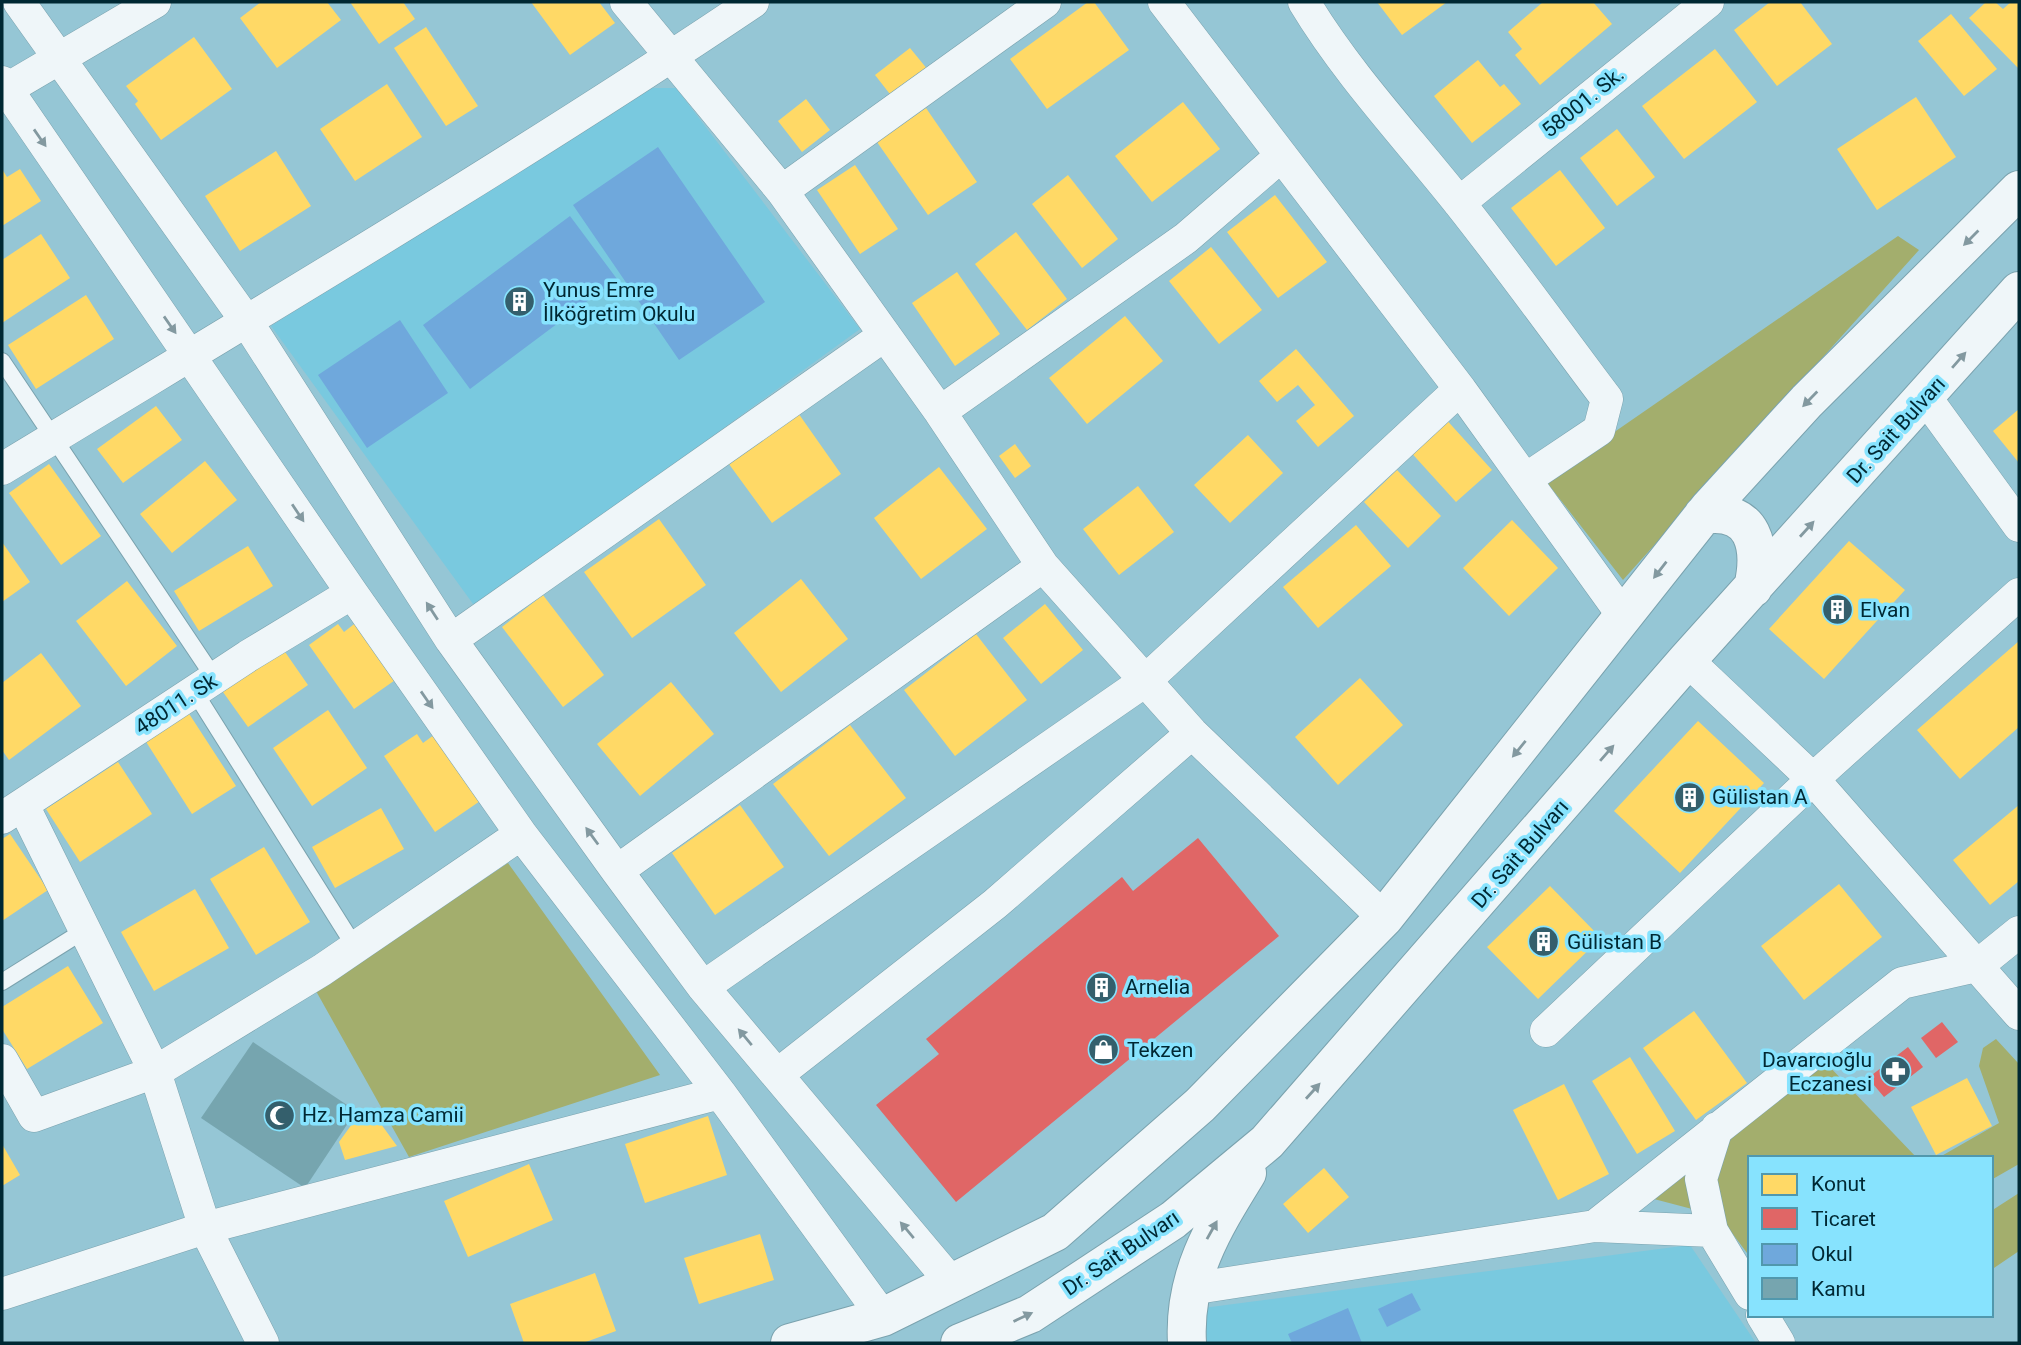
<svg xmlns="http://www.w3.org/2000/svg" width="2021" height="1345" font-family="Roboto,sans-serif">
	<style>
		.built { fill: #79c9df }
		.green { fill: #a3ae6d }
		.homes { fill: #ffd966 }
		.shops { fill: #e06666 }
		.schools { fill: #6fa8dc }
		.public { fill: #76a5af }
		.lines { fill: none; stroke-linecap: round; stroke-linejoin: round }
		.lane-casing { stroke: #7aa2ae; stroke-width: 18 }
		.street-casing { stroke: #7aa2ae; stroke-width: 33 }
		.secondary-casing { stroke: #7aa2ae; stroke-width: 40 }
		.lane { stroke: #eff6f9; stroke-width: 16 }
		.street { stroke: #eff6f9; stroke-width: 32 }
		.secondary { stroke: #eff6f9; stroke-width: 38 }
		.oneway { fill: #8399a0 }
		.labels { text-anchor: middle; stroke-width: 7; stroke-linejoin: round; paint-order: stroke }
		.street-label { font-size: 21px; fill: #002833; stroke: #87e3fe }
		.poi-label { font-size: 21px; fill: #002833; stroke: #87e3fe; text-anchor: start }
	</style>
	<rect width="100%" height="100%" fill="#95c6d5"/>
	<path class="built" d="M649 88H676L860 329 476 608 271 326Z
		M1690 1245 1756 1343H1207L1203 1308Z"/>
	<path class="green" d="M1898 236 1919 250 1623 580 1545 480Z
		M508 863 660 1075 409 1157 316 991Z
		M1996 1039 2019 1064V1164L1991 1180V1158H1938L1999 1123 1979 1066 1983 1048Z
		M1826 1063 1917 1158H1750V1257L1723 1221 1713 1183 1730 1130Z
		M1690 1167 1692 1209 1654 1199Z
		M2019 1193V1251L1991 1270V1211Z"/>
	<path class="homes" d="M261 2H327L341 20 277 68 240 18Z
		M350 2H403L415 19 379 44Z
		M531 2H599L615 23 570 55Z
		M1088 2H1094L1129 50 1047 109 1010 59Z
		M1377 2H1447L1402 35Z
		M1543 2H1593L1612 24 1540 85 1515 55 1522 49 1508 32Z
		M1770 2H1800L1832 44 1777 86 1734 30Z
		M1986 2H1995L2003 9 2011 2H2019V69L1969 18Z
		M1951 14 1997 69 1964 96 1918 41Z
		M426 27 478 106 446 126 394 48Z
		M194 37 232 89 161 140 135 104 138 101 126 86Z
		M910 48 928 70 893 98 875 75Z
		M1715 49 1757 102 1684 159 1642 106Z
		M1478 60 1500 87 1504 84 1521 104 1472 143 1434 96Z
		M387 84 422 137 355 181 320 129Z
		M1916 97 1956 157 1877 210 1837 149Z
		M806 99 830 130 802 152 778 121Z
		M1183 102 1220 149 1152 202 1115 156Z
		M926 108 977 182 928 215 877 142Z
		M1617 129 1655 177 1617 206 1580 158Z
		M276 151 311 206 240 251 205 196Z
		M855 165 898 229 860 254 817 190Z
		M2 169 7 177 20 169 41 201 2 226Z
		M1560 170 1605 228 1556 266 1511 208Z
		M1068 175 1118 239 1082 268 1032 204Z
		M1275 195 1327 262 1278 298 1227 232Z
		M1016 232 1067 299 1027 330 975 264Z
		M41 234 70 278 2 323V260Z
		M1211 247 1262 310 1219 344 1169 281Z
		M957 272 1000 334 955 366 912 303Z
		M86 295 114 339 36 389 8 345Z
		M1125 316 1163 361 1087 424 1049 378Z
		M1296 349 1354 416 1318 447 1296 421 1315 405 1298 385 1277 402 1259 381Z
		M156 406 182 440 123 483 97 449Z
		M2019 409V463L1993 431Z
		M796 410 841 474 772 523 726 460Z
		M1443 416 1492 470 1456 502 1407 448Z
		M1248 435 1283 473 1230 523 1194 485Z
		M1015 444 1031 466 1015 478 999 456Z
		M205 461 237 500 172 553 140 514Z
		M49 464 101 536 61 565 9 493Z
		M939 467 987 529 921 579 874 518Z
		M1397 470 1441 516 1408 548 1364 502Z
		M1138 486 1174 532 1119 575 1083 529Z
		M659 519 706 585 632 638 584 572Z
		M1512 520 1558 568 1509 616 1463 568Z
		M1356 525 1391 566 1318 628 1283 587Z
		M1849 541 1905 590 1824 679 1769 629Z
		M2 542 30 582 2 602Z
		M248 546 273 586 199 631 174 591Z
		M801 579 848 639 781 692 734 633Z
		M127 581 177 646 126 686 76 621Z
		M543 595 604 675 563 707 502 627Z
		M1045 604 1083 650 1041 684 1003 638Z
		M358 621 398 678 354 709 309 645 338 624 344 632Z
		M976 634 1027 700 955 756 904 690Z
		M2019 641V727L1960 779 1917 730Z
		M283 649 308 685 248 727 223 692Z
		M41 653 81 706 9 760 2 750V683Z
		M1360 678 1403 725 1338 785 1295 737Z
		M671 682 714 734 640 796 597 744Z
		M186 709 236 786 192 814 143 737Z
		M328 710 367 768 312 806 273 748Z
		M1698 721 1764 783 1680 873 1614 811Z
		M850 725 906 798 829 856 773 784Z
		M438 732 483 799 435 832 384 756 417 734 423 743Z
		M118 762 152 814 80 862 46 809Z
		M740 805 784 867 715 915 672 853Z
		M2019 805V881L1990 905 1953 860Z
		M381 808 404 849 335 888 312 847Z
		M10 834 48 890 2 921V839Z
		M264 847 310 922 256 955 210 879Z
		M1839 884 1882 937 1804 1000 1761 946Z
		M1550 886 1601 938 1538 999 1487 947Z
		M195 889 229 948 154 991 121 932Z
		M68 966 103 1023 27 1069 2 1029V1007Z
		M1694 1011 1747 1083 1696 1120 1643 1048Z
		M1630 1057 1675 1131 1637 1154 1592 1081Z
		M1967 1078 1992 1126 1936 1155 1911 1107Z
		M1564 1084 1609 1174 1558 1200 1513 1110Z
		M370 1109 397 1146 345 1160 339 1142 360 1113Z
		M708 1116 727 1175 645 1203 625 1144Z
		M2 1144 20 1175 2 1186Z
		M529 1164 553 1220 468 1257 444 1201Z
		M1324 1168 1349 1197 1308 1233 1283 1204Z
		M760 1234 774 1280 699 1304 684 1258Z
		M595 1273 616 1331 583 1343H524L510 1304Z"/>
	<path class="shops" d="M1198 838 1279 936 956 1202 876 1105 939 1054 926 1039 1122 877 1133 891Z
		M1942 1022 1958 1042 1936 1058 1921 1038Z
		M1908 1047 1923 1067 1884 1097 1868 1078Z"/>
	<path class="schools" d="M658 147 765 302 679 360 573 205Z
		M570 216 617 279 470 389 423 325Z
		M400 320 448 393 367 448 318 375Z
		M1412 1293 1421 1310 1387 1327 1378 1309Z
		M1348 1308 1362 1343H1292L1288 1334Z"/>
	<path class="public" d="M253 1042 356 1111 305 1188 201 1118Z"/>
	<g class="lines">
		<defs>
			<path id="lane" d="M2 361 215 679
				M194 691 355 947
				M2 982 85 930"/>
			<path id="street" d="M19 2 247 322 451 640 617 871 703 987 951 1282
				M626 2 782 191 940 412 1043 566 1192 733 1384 918
				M1164 2 1460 389 1624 617
				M1304 2C1348 75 1407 137 1460 204 1510 267 1558 334 1607 399L1599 430 1526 479
				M2 82 352 593 521 834 720 1093 883 1317
				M2 92 155 2
				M782 191 1045 2
				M1459 203 1708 2
				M1926 398 2019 526
				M940 412 1186 238 1281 156
				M2 469C254 316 509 166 753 2
				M451 640 885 335
				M1687 660 1813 779 2019 1014
				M23 805 155 1072 205 1228 263 1343
				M2 818 248 656 352 593
				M617 871 1043 566
				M703 987 1145 681 1460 389
				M1546 1031 1813 779 2019 594
				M2 1060 34 1116 155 1072 322 970 521 834
				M777 1075 995 904 1192 733
				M1717 1128 1701 1179 1712 1231 1750 1294
				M1595 1226 1902 983 1977 966 2019 932
				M1190 1289 1595 1226 1712 1231
				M2 1294 205 1228 720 1093
				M1762 1315 1779 1343"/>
			<path id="secondary" d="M1703 515C1755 507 1762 548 1753 588
				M790 1343 883 1317 1055 1232 1200 1105 1384 918 1709 508 1807 401 2019 190
				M960 1343 1030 1314 1173 1220 1267 1142 1687 660 2019 291
				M1187 1343C1183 1276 1213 1228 1247 1173"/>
		</defs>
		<use href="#lane" class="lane-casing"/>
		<use href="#street" class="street-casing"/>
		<use href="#secondary" class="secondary-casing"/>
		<use href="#lane" class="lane"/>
		<use href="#street" class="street"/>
		<use href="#secondary" class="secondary"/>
	</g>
	<defs><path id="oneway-solid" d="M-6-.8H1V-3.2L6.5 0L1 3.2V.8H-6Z" transform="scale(1.75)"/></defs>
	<g class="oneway">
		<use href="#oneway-solid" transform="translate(40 138) rotate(55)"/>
		<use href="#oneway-solid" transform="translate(1971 238) rotate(135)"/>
		<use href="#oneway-solid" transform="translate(170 325) rotate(55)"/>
		<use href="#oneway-solid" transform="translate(1959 360) rotate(-49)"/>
		<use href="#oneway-solid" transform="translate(1810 399) rotate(134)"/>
		<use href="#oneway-solid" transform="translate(298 513) rotate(56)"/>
		<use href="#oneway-solid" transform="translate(1807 529) rotate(-48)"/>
		<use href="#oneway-solid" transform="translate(1660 570) rotate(128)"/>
		<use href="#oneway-solid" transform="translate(432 611) rotate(-123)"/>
		<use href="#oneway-solid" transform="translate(427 700) rotate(55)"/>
		<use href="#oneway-solid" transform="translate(1519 749) rotate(129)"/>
		<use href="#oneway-solid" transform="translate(1607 753) rotate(-49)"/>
		<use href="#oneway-solid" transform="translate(592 836) rotate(-126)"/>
		<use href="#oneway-solid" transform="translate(745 1037) rotate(-130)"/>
		<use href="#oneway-solid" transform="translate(1313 1091) rotate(-48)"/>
		<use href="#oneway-solid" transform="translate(907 1230) rotate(-130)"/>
		<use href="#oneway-solid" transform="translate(1212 1230) rotate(-61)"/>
		<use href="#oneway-solid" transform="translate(1023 1317) rotate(-25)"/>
	</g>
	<defs>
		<symbol id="building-disc" viewBox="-11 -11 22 22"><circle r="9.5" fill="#345f6c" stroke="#87e3fe"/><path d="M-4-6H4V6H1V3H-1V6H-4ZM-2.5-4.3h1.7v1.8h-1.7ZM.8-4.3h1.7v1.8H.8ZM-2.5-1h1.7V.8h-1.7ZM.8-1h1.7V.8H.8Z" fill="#fff"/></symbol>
		<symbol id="shop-disc" viewBox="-11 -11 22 22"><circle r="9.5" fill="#345f6c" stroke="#87e3fe"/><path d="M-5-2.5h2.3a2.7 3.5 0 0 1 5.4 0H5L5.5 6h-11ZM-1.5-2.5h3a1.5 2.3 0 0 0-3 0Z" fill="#fff"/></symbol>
		<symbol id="pharmacy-disc" viewBox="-11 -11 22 22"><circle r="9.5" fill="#345f6c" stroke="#87e3fe"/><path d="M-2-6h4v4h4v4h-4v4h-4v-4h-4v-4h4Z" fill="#fff"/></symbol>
		<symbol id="mosque-disc" viewBox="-11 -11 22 22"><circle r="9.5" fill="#345f6c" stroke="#87e3fe"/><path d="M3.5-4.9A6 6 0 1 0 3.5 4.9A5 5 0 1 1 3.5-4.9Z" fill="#fff"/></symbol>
	</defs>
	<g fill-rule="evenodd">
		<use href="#building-disc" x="502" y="284" width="35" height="35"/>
		<use href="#building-disc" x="1820" y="592" width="35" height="35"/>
		<use href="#building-disc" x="1672" y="780" width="35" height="35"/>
		<use href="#building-disc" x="1526" y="924" width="35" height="35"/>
		<use href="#building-disc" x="1084" y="970" width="35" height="35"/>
		<use href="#shop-disc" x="1086" y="1032" width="35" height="35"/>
		<use href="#pharmacy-disc" x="1878" y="1054" width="35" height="35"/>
		<use href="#mosque-disc" x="262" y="1098" width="35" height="35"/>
	</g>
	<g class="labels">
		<g class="street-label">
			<text transform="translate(1583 102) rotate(-39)" y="7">58001. Sk.</text>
			<text transform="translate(1896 430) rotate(-48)" y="7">Dr. Sait Bulvarı</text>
			<text transform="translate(176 704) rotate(-33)" y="7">48011. Sk</text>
			<text transform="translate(1520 854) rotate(-49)" y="7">Dr. Sait Bulvarı</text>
			<text transform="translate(1121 1253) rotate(-34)" y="7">Dr. Sait Bulvarı</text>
		</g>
		<g class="poi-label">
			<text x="543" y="297">Yunus Emre<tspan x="543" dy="24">İlköğretim Okulu</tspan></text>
			<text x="1860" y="617">Elvan</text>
			<text x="1712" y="804">Gülistan A</text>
			<text x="1567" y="949">Gülistan B</text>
			<text x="1125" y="994">Arnelia</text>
			<text x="1127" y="1057">Tekzen</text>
			<text x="1872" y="1067" text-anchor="end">Davarcıoğlu<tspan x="1872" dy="24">Eczanesi</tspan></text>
			<text x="302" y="1122">Hz. Hamza Camii</text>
		</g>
	</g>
	<rect width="2021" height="1345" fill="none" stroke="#002833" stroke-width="7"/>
	<rect x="1748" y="1156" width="245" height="161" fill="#87e3fe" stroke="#5198ad" stroke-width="2"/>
	<rect x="1762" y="1174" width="35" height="21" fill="#ffd966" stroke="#5198ad" stroke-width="2"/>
	<text x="1811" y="1191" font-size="21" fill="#002833">Konut</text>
	<rect x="1762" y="1208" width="35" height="21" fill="#e06666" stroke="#5198ad" stroke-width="2"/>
	<text x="1811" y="1226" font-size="21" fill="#002833">Ticaret</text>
	<rect x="1762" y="1244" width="35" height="21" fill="#6fa8dc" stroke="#5198ad" stroke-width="2"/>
	<text x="1811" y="1261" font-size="21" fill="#002833">Okul</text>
	<rect x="1762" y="1278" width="35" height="21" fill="#76a5af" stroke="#5198ad" stroke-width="2"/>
	<text x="1811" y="1296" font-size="21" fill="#002833">Kamu</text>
</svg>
